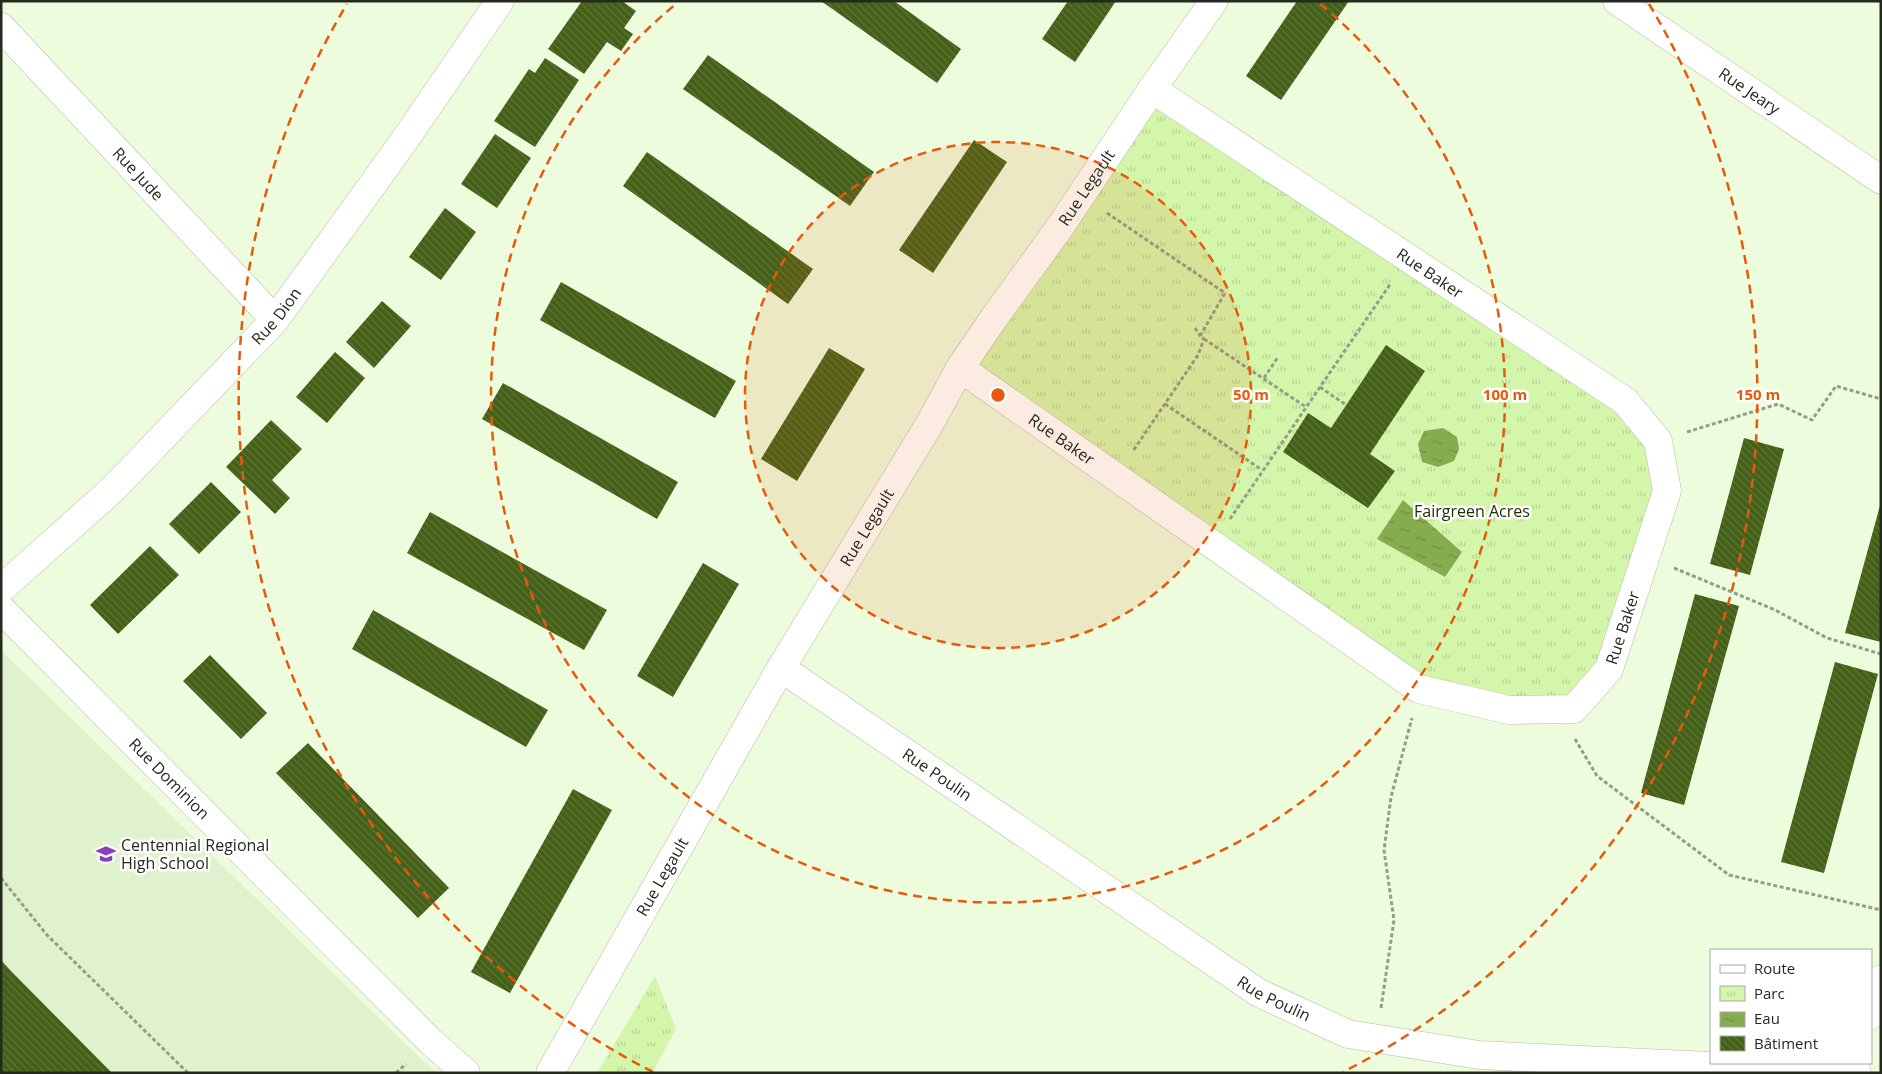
<svg xmlns="http://www.w3.org/2000/svg" width="1882" height="1074" font-family="'Open Sans',sans-serif">
	<style>
		.built { fill: #e0f2cd }
		.park { fill: url(#park-tufts) }
		.water { fill: url(#water-ripples) }
		.building { fill: url(#building-back-hatch) }
		.lines { fill: none; stroke-linecap: round; stroke-linejoin: round }
		.minor-casing { stroke: #b1bea2; stroke-width: 29 }
		.path { stroke: #939d88; stroke-width: 3; stroke-dasharray: 4 2.5; stroke-linecap: butt }
		.minor { stroke: #fff; stroke-width: 28 }
		.ring { fill: none; stroke: #e8590c; stroke-width: 2.5; stroke-dasharray: 9 6 }
		.labels { text-anchor: middle; stroke-width: 5; stroke-linejoin: round; paint-order: stroke }
		.street-label { font-size: 16px; fill: #252a1f; stroke: #fff }
		.park-label { font-size: 16px; fill: #202f08; stroke: #fff }
		.poi-label { font-size: 16px; fill: #252a1f; stroke: #fff; text-anchor: start }
		.centre { fill: #e8590c; stroke: #fff; stroke-width: 2.5 }
		.ring-label { font-size: 15px; text-anchor: middle; font-weight: bold; fill: #e8590c; stroke: #fff; stroke-width: 5; stroke-linejoin: round; paint-order: stroke }
	</style>
	<defs>
		<pattern id="park-tufts" width="24" height="20" patternUnits="userSpaceOnUse" patternTransform="scale(1.25)"><rect width="24" height="20" fill="#d4f6ab"/><path d="M3 7l-1-3M5 7V3M7 7l1-3M15 17l-1-3M17 17v-4M19 17l1-3" fill="none" stroke="#b6d393"/></pattern>
		<pattern id="water-ripples" width="26" height="14" patternUnits="userSpaceOnUse" patternTransform="scale(1.25)"><rect width="26" height="14" fill="#86ac50"/><path d="M2 4q2-2 4 0t4 0M15 11q2-2 4 0t4 0" fill="none" stroke="#6d8c42"/></pattern>
		<pattern id="building-back-hatch" width="6" height="6" patternUnits="userSpaceOnUse" patternTransform="scale(1.25)"><rect width="6" height="6" fill="#446017"/><path d="M-1 5l2 2M0 0l6 6M5-1l2 2" fill="none" stroke="#5c7338"/></pattern>
	</defs>
	<rect width="100%" height="100%" fill="#eefcde"/>
	<path class="built" d="M1 650 420 1058 437 1073H1Z"/>
	<path class="park" d="M1152 89 1625 401 1667 491 1609 669 1574 709 1419 689 960 368Z
		M655 976 676 1029 652 1073H597Z"/>
	<path class="water" d="M1443 428 1457 437 1459 449 1454 461 1438 467 1422 462 1418 444 1424 431Z
		M1403 500 1462 552 1445 577 1377 539Z"/>
	<path class="building" d="M582 1H622L636 11 624 28 633 34 621 51 607 42 584 74 548 49Z
		M821 1H894L961 49 937 83Z
		M1068 1H1116L1075 62 1042 39Z
		M1297 1H1349L1281 100 1246 76Z
		M708 55 874 172 850 206 683 89Z
		M545 58 579 80 535 147 494 121 529 69 535 73Z
		M495 134 531 158 497 208 461 184Z
		M974 140 1007 162 933 273 899 250Z
		M647 152 813 269 788 304 623 186Z
		M445 208 476 232 441 280 409 257Z
		M561 282 736 381 715 418 540 320Z
		M382 301 411 326 374 368 346 342Z
		M1386 345 1425 371 1370 454 1395 471 1368 508 1283 452 1308 413 1331 428Z
		M829 348 865 369 797 481 761 459Z
		M335 352 365 378 327 423 296 397Z
		M503 383 678 482 657 519 482 419Z
		M271 420 302 449 272 480 290 498 275 514 226 467Z
		M1744 438 1784 449 1750 575 1710 564Z
		M211 482 241 512 199 554 169 524Z
		M1881 502V642L1845 633Z
		M430 512 607 610 584 650 407 553Z
		M150 546 179 575 118 634 90 605Z
		M703 563 739 584 673 697 637 676Z
		M1695 594 1739 606 1684 805 1641 793Z
		M373 610 548 710 526 747 352 649Z
		M210 655 267 713 241 739 183 681Z
		M1835 662 1878 674 1824 873 1781 862Z
		M308 743 449 888 418 918 276 773Z
		M573 789 612 810 510 993 471 972Z
		M1 960 11 971 112 1073H1Z"/>
	<g class="lines">
		<defs>
			<g id="minor">
				<path id="s1" d="M1617 1 1881 180"/>
				<path id="s2" d="M1 27 275 320"/>
				<path id="s3" d="M960 368 1419 689 1509 710 1574 709 1609 669 1667 491 1658 441 1625 401 1152 89"/>
				<path id="s4" d="M1 589 113 489 275 320 404 141 500 1"/>
				<path id="s5" d="M1 609 430 1041 466 1073"/>
				<path id="s6" d="M781 668 1259 993 1348 1034 1479 1055 1857 1073"/>
				<path d="M1871 1015 1881 979"/>
				<path id="s7" d="M550 1073 781 668 929 425 960 368 994 318 1060 227 1152 89 1214 1"/>
			</g>
		</defs>
		<use href="#minor" class="minor-casing"/>
		<path class="path" d="M1107 213 1225 293 1200 336 1204 339 1198 355 1133 451
			M1195 328 1200 336
			M1204 339 1306 407
			M1264 378 1278 357
			M1320 387 1346 405
			M1165 404 1262 470
			M1687 432 1778 404 1812 420 1836 386 1881 399
			M1230 519 1391 283
			M1674 568 1775 610 1827 638 1881 654
			M1575 739 1597 776 1729 875 1881 910
			M1 878 47 935 188 1073
			M1381 1008 1394 920 1384 850 1391 797 1412 718
			M396 1073 406 1064"/>
		<use href="#minor" class="minor"/>
	</g>
	<circle cx="998" cy="395" r="253" fill="#e8590c" fill-opacity=".12"/>
	<g class="ring">
		<circle cx="998" cy="395" r="253"/>
		<path d="M1320 4A507 507 0 1 1 676 4"/>
		<path d="M653 1072A760 760 0 0 1 347 4M1649 4A760 760 0 0 1 1343 1072"/>
	</g>
	<defs>
		<symbol id="school-bare" viewBox="-9 -9 18 18"><path d="M0-5L7-2L0 1L-7-2ZM-4 1L0 2.5L4 1V4Q0 6-4 4Z" fill="#8542b6" stroke="#fff" stroke-width="2.5" paint-order="stroke"/></symbol>
	</defs>
	<g fill-rule="evenodd">
		<use href="#school-bare" x="92" y="840" width="28" height="28"/>
	</g>
	<g class="labels">
		<g class="street-label">
			<text dy="6" stroke="none"><textPath href="#s1" startOffset="160">Rue Jeary</textPath></text>
			<text dy="6" stroke="none"><textPath href="#s2" startOffset="201">Rue Jude</textPath></text>
			<text dy="6" stroke="none"><textPath href="#s7" startOffset="1036">Rue Legault</textPath></text>
			<text transform="translate(1430 273) rotate(34)" y="6">Rue Baker</text>
			<text dy="6" stroke="none"><textPath href="#s4" startOffset="388">Rue Dion</textPath></text>
			<text dy="6" stroke="none"><textPath href="#s3" startOffset="124">Rue Baker</textPath></text>
			<text dy="6" stroke="none"><textPath href="#s7" startOffset="631">Rue Legault</textPath></text>
			<text dy="6" stroke="none"><textPath href="#s3" startOffset="814">Rue Baker</textPath></text>
			<text dy="6" stroke="none"><textPath href="#s6" startOffset="189">Rue Poulin</textPath></text>
			<text dy="6" stroke="none"><textPath href="#s5" startOffset="239">Rue Dominion</textPath></text>
			<text dy="6" stroke="none"><textPath href="#s7" startOffset="226">Rue Legault</textPath></text>
			<text dy="6" stroke="none"><textPath href="#s6" startOffset="594">Rue Poulin</textPath></text>
		</g>
		<g class="park-label">
			<text x="1472" y="517">Fairgreen Acres</text>
		</g>
		<g class="poi-label">
			<text x="121" y="851">Centennial Regional<tspan x="121" dy="18">High School</tspan></text>
		</g>
	</g>
	<circle cx="998" cy="395" r="8" class="centre"/>
	<g class="ring-label">
		<text x="1251" y="400">50 m</text>
		<text x="1505" y="400">100 m</text>
		<text x="1758" y="400">150 m</text>
	</g>
	<rect width="1882" height="1074" fill="none" stroke="#252a1f" stroke-width="5"/>
	<rect x="1710" y="949" width="162" height="115" fill="#ffffff" stroke="#a8aaa5"/>
	<rect x="1720" y="965" width="25" height="8" fill="#ffffff" stroke="#a8aaa5"/>
	<text x="1754" y="974" font-size="15" fill="#252a1f">Route</text>
	<rect x="1720" y="986" width="25" height="15" fill="url(#park-tufts)" stroke="#a8aaa5"/>
	<text x="1754" y="999" font-size="15" fill="#252a1f">Parc</text>
	<rect x="1720" y="1012" width="25" height="15" fill="url(#water-ripples)" stroke="#a8aaa5"/>
	<text x="1754" y="1024" font-size="15" fill="#252a1f">Eau</text>
	<rect x="1720" y="1036" width="25" height="15" fill="url(#building-back-hatch)" stroke="#a8aaa5"/>
	<text x="1754" y="1049" font-size="15" fill="#252a1f">Bâtiment</text>
</svg>
